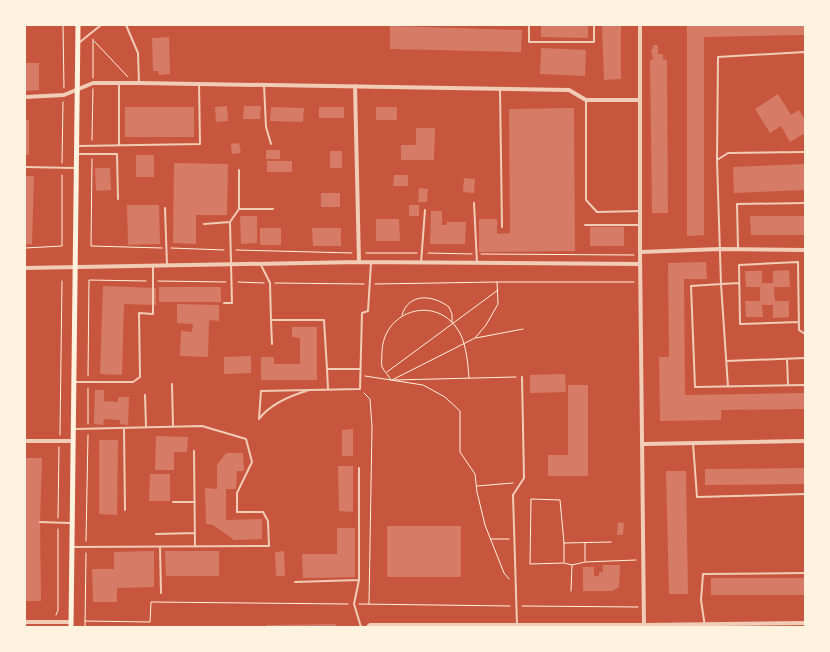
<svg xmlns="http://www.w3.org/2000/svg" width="830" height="652" font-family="'Source Sans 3',sans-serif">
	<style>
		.building { fill: #d67c66 }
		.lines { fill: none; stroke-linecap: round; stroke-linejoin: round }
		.path { stroke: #fff3e0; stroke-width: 1 }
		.service { stroke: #f1ccb7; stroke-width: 2 }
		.minor { stroke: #f1ccb7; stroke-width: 4 }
		.secondary { stroke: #fff3e0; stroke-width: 5 }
	</style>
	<rect width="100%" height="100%" fill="#c8553d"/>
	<path class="building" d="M541 25H588V38L541 37Z
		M602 25H621V79L604 80Z
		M687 25H805V35L704 37V235L687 236Z
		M390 26 522 30 521 52 390 49Z
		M169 37 170 74 159 75 158 71H153L152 38Z
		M653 45H658V54H663V59L667 60 668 213H652L650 60H653L651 49H653Z
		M541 48 586 50 585 76 540 74Z
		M25 63H39V90L25 91Z
		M778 94 791 115 799 110 805 120V133L790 142 781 126 770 133 755 109Z
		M227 106 228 121 216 122 215 107Z
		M244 106H261L260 119H243Z
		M125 107H194V137H125Z
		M271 107 304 108 303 122 270 121Z
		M319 107H344V118H319Z
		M376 107H397V120H376Z
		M574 108 575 251 479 252V219H497V234L510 233 509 109Z
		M25 119 29 120V155H25Z
		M416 128H435L434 160H401V145H416Z
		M239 143 241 153 232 154 231 144Z
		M266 150H280V159H266Z
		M330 151H342V168H330Z
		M136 155H154V177H136Z
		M267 161H292V172H267Z
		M174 163 228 164 227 215H196V244L173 243Z
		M805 164V190L734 193 733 167Z
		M95 168H110L111 190 96 191Z
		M394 175H408V186H393Z
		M25 176H34L32 244H25Z
		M464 178 475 179 474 193 463 192Z
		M419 188 428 189 427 202H418Z
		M321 193H340V207H321Z
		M127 205H159L160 244 128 245Z
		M409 205H419V216H409Z
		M431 211H442V225H447V222H466L465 244H430Z
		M240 216H257V243L241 244Z
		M750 216H805V235H751Z
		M376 219H399L400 241H376Z
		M590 227H624V246H590Z
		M260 228H281V245H260Z
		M312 228H341V246H313Z
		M706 262 707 279H684L685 395 805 393V409L721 410V420L660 421 659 357H669L668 263Z
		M789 270 790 287H774L775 301H789V317L773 318V305H762L763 317H746L745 301H760V287H746L745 271H762V283H773V271Z
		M103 286 156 288V305L124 304 122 375 100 374Z
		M159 287H221V302H159Z
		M177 304 219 305V321L209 320 208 357 180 356 181 331 192 332 193 324 177 323Z
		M292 327H317V380H261V357H274V364H300V338L292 337Z
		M251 356V373L224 374V357Z
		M565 374 566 392 530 393V375Z
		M568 385H588V476H548V455H568Z
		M95 390H104V401L118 402V397H129L128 425 120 424V420L104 419 103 425 94 424Z
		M353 429V456H342V430Z
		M156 436 188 437 187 452H174V470H155Z
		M99 440H118L117 515 99 514Z
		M226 453H243L244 471H237L236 489H226V520L262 519V539L234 540 213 525 206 524 205 488 217 489V465Z
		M25 458H42L40 522 41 601H25Z
		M338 466H353V512L339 511Z
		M805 468V484L705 485V469Z
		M666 471H686L688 594H669Z
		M150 474H170V501H149Z
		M618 522 624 523 623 535H617Z
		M387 526H461V577H387Z
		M337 528H355V577L303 578 302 554H337Z
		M154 551V587L117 588V602H93L92 569H114V552Z
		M165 551H219V576H166Z
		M284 551 285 576H276L275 552Z
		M603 565H620L619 587 612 591H583V567H594V576H599V572H603Z
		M711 578H805V595H711Z
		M336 624V627H266V625Z"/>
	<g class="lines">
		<path class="path" d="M63 25 64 88
			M93 39V78
			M94 41 128 77
			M92 140 93 89
			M92 159 91 246 162 248
			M62 163 63 102
			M25 248 62 246V175
			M171 248 224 250
			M236 250 352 253
			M366 253H417
			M428 253 472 254
			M481 254 634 255
			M158 281 226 282
			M238 282 264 283
			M275 283 364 284
			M375 284 497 282H634
			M402 315C409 292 433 295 449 307L452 314V322
			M476 338 523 329
			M387 372 498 290
			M88 376 89 280 146 281
			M365 376 423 385 445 397 460 411V452L475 474 477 492 485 525 504 573 509 579
			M391 380C389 376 384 371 382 367 381 363 382 357 382 352 383 312 432 295 456 327 466 339 468 363 469 378
			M392 380 475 338 486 325 498 304 497 282
			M395 380 516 377
			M364 393 370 399 372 427 369 604
			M88 424V388
			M60 435 62 281
			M477 486 513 483
			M58 518 59 447
			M491 539H509
			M86 541 88 435
			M611 542 564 543 560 500 531 499 530 564 564 563 572 565 585 562 636 560
			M564 543V562
			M585 543V561
			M571 591 572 565
			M359 604 510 606
			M522 606 638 607
			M56 615 58 610V529
			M85 621 150 622 151 602 348 604
			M85 627 86 553"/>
		<path class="service" d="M126 25 138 53 139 83
			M529 25V42H594V25
			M80 42 101 25
			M119 83V145
			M264 85 266 127 271 144
			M500 89 502 227
			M586 100V200L597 212 641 211
			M78 146 200 144 199 83
			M805 152 728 153 717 160 721 284 691 286 695 387 805 385
			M77 154H117L118 199
			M717 160 718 57 805 52
			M25 167 75 168
			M474 203 477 263
			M165 208 167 265
			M239 209H273
			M204 224 230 222
			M585 225H638
			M738 248 737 204 805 203
			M421 263 425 210
			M261 265 270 283 271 320H324L327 369
			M224 303H232L230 222 239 209V170
			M271 320 272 344
			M799 322 740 324 739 265 798 262 799 330 805 334
			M787 359 788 385
			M726 361 805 358
			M74 382H133L140 377 139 313 153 314V266
			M172 384 173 427
			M728 387 721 284 739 283
			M328 389 327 369H359
			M310 390C292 395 271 403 259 419L261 391 360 389 362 313 368 311 371 263
			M145 395 146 427
			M124 428 125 510
			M693 443 697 497 805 494
			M194 451 195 547
			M359 468V580
			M173 502H195
			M40 522 70 523
			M156 534 195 533
			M74 547 269 546 268 521 263 512H237V493L252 462 246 439 202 426 76 429
			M160 547 161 593
			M295 582 359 580 354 604 361 627
			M517 625 513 495 524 478 522 377
			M705 627 701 600 703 574 805 573"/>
		<path class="minor" d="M640 25V252L644 627
			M355 86 359 262
			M25 97 64 95 93 83H139L569 90 586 100H640
			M640 252 720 249 805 250
			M25 268 359 262 640 264
			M25 441H73
			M643 444 805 441
			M25 622H71
			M368 627 370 625H644L805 623"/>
		<path class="secondary" d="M71 627 78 25"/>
	</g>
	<rect width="830" height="652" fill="none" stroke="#fff3e0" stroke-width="52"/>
</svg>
